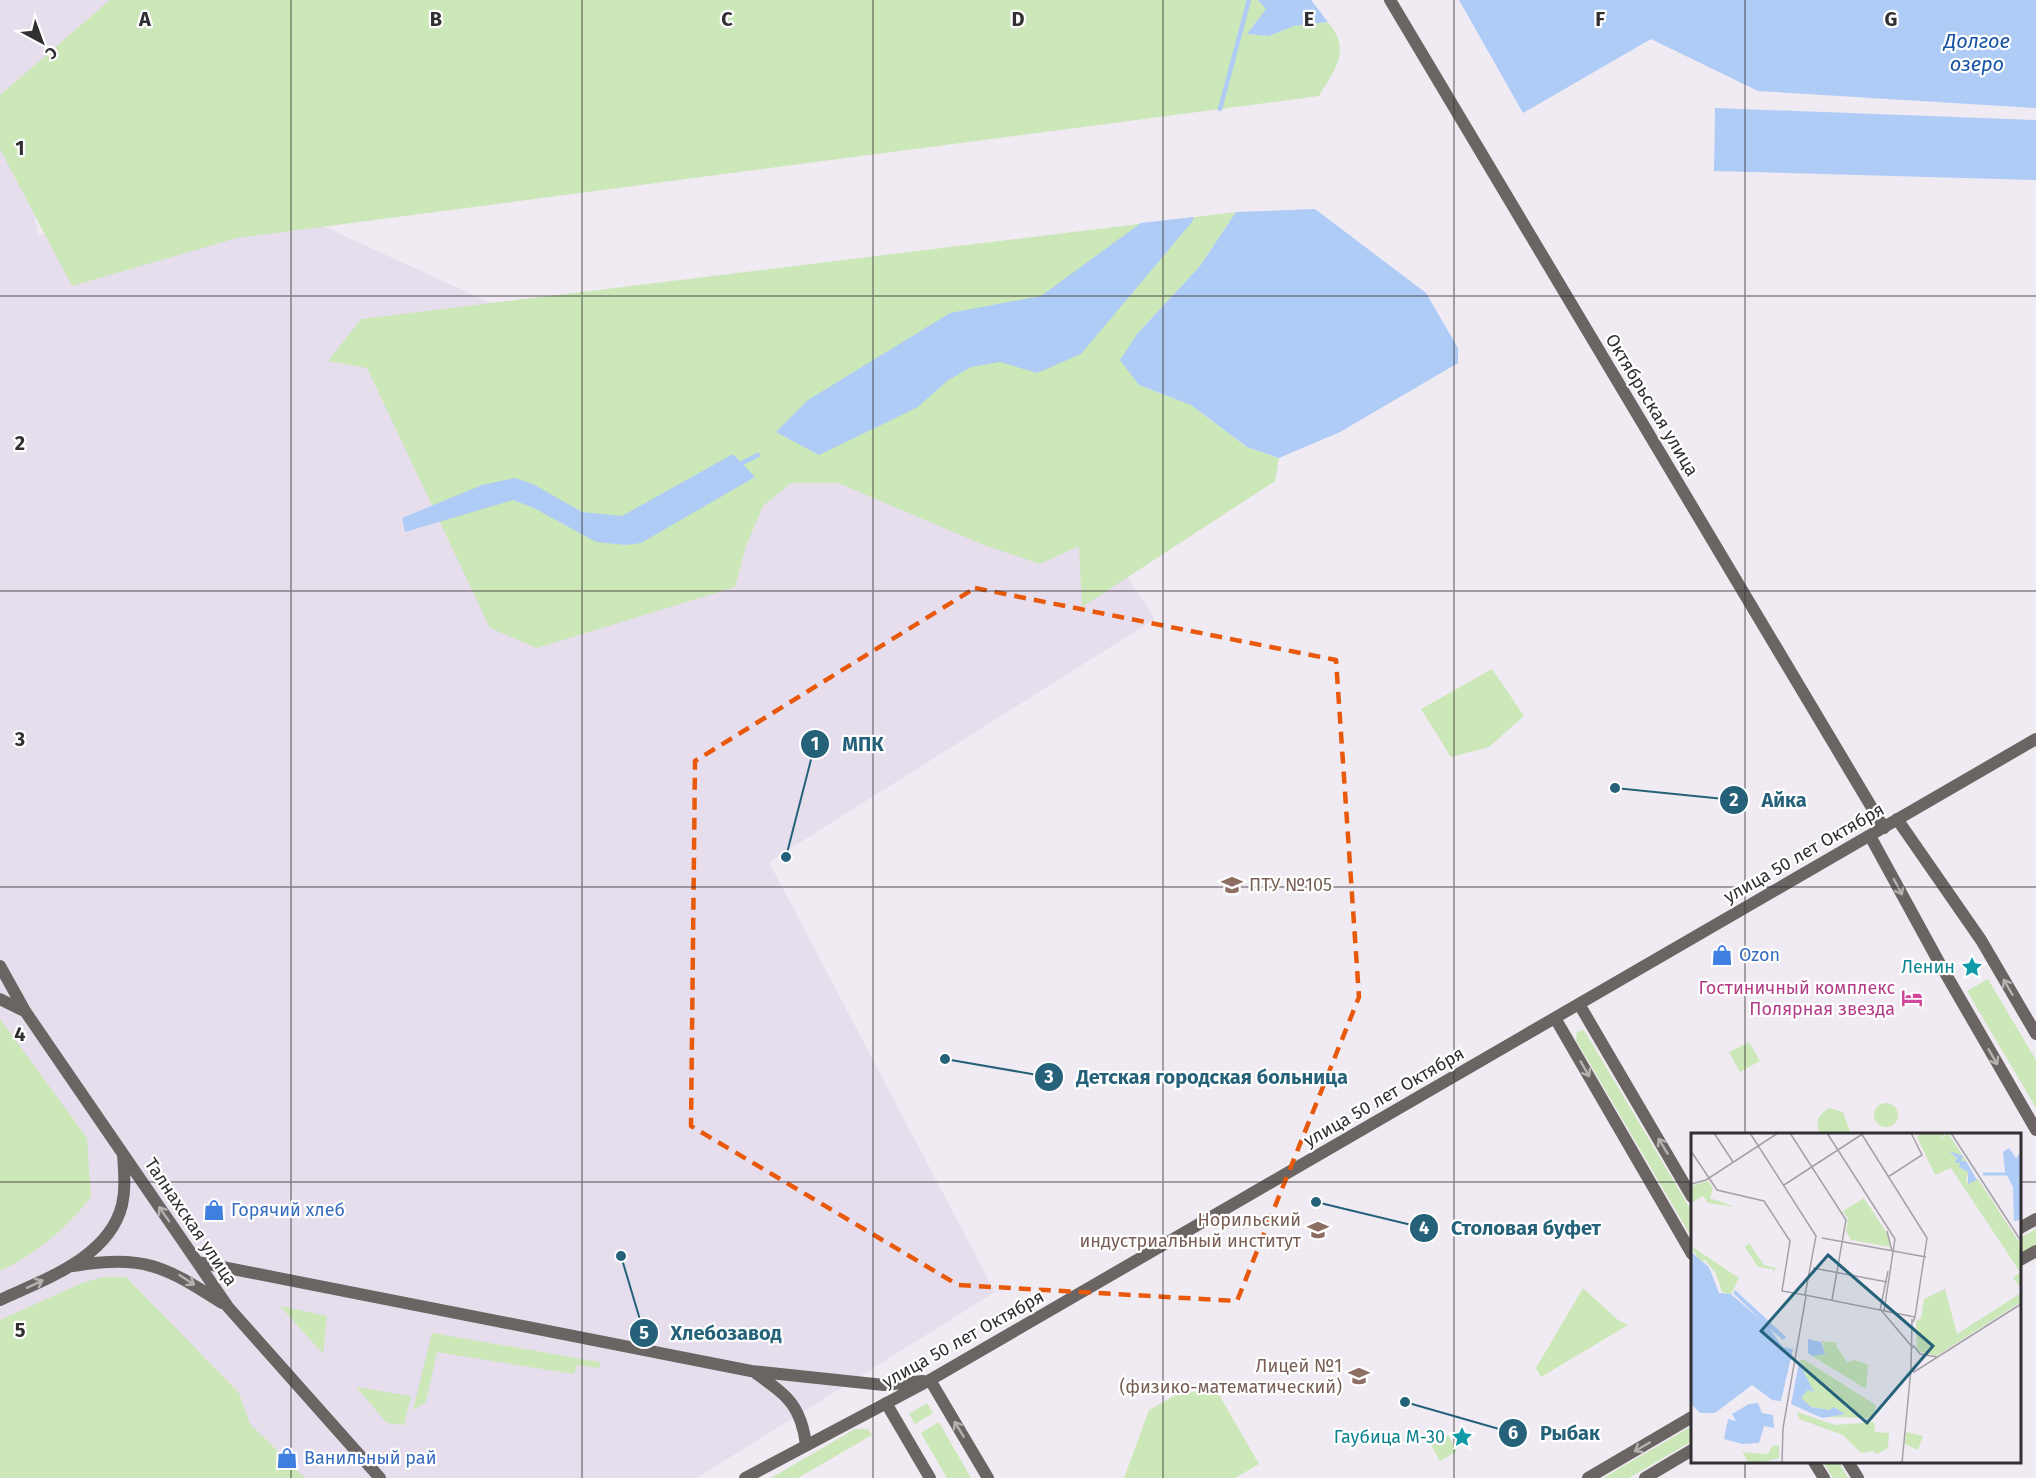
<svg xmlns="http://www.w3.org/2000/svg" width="2036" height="1478" font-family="'Fira Sans',sans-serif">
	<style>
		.built { fill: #e7deed }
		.green { fill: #cce7b8 }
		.water { fill: #afccf7 }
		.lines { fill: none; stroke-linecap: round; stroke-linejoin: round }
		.stream { stroke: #afccf7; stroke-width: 4.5 }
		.secondary { stroke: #6a6463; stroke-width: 12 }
		.oneway { stroke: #b4b2b1 }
		.marked { fill: none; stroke: #e8590c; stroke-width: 4.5; stroke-dasharray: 12 8; stroke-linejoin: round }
		.grid { fill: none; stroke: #312f32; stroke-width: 1.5; stroke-opacity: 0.55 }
		.labels { text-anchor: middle; stroke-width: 4.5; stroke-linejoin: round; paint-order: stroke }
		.street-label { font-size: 18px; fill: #312f32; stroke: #fff }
		.education-label { font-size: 18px; fill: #785e54; stroke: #fff; text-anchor: end }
		.shop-label { font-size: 18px; fill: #366cbe; stroke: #fff; text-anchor: start }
		.culture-label { font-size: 18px; fill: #0d838f; stroke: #fff; text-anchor: end }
		.hotel-label { font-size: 18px; fill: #b23c85; stroke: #fff; text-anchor: end }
		.water-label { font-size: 20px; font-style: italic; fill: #1753a4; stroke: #fff }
		.inset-river { fill: none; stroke: #afccf7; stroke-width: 3 }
		.inset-road { fill: none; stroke: #a4a0a6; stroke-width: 1.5 }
		.view { fill: #256279; fill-opacity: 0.15; stroke: #256279; stroke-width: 3 }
		.inset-edge { fill: none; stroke: #312f32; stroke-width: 3 }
		.grid-label { font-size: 20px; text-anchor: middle; font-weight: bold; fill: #312f32; stroke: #fff; stroke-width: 4.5; stroke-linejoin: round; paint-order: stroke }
		.leader { fill: none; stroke: #256279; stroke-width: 2 }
		.callout-dot { fill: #256279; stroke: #fff; stroke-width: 2 }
		.mark-label { font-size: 18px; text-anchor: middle; font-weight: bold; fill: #fff }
		.callout-label { font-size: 20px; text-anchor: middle; font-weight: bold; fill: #256279; stroke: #fff; stroke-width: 4.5; stroke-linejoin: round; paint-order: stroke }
	</style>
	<rect width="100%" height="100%" fill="#f0ebf3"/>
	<path class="built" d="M0 0H145L13 96 38 235 80 224 277 205 591 349 1086 515 1155 619 769 862 995 1292 697 1478H279L0 1366Z"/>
	<path class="green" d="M110 0H1258L1267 9 1248 34 1269 36 1294 26 1328 22C1352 51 1335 69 1319 96L237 238 72 286 0 149V95Z
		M1236 212 1200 266 1137 334 1139 385 1191 405 1247 447 1279 458 1275 481 1082 607 1079 546 1040 564 984 545 838 483H791L763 506 746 546 735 587 537 648 490 628 367 368 328 361 361 319Z
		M1492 669 1524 716 1489 747 1451 757 1421 709Z
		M1988 979 2036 1060V1108L1967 991Z
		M0 1019 87 1138 91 1197C66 1228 37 1254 0 1271Z
		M1584 1030 1692 1212V1238L1576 1040 1577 1032Z
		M1749 1042 1760 1061 1740 1072 1729 1052Z
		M1874 1115a12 12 0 1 1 24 0a12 12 0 1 1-24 0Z
		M1829 1108 1843 1112 1851 1134H1821C1814 1123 1818 1115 1829 1108Z
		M2036 1229V1244L2020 1253V1238Z
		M103 1277H126L239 1393 250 1424 305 1478H0V1320L82 1283Z
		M1583 1288 1618 1320 1628 1325 1541 1377 1536 1368Z
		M280 1306 327 1316 323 1354Z
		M432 1333 600 1362 599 1368 577 1365 574 1374 437 1352 426 1402 413 1410Z
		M356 1387 411 1396 404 1425 387 1423Z
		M1215 1388 1259 1464 1235 1478H1124L1149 1410 1176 1395Z
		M927 1403 933 1413 915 1424 909 1414Z
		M939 1422 971 1478H947L921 1433Z
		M1692 1426V1441L1629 1478H1603Z
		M855 1429H868L872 1435 798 1478H771Z
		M1448 1435 1457 1451 1440 1461 1431 1445Z
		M1823 1462H1839L1848 1478H1833Z"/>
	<path class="water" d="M1258 0H1311L1328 22 1294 26 1269 36 1247 34 1266 9Z
		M1459 0H2036V108L1758 91 1651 39 1523 113Z
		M1715 108 2036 120V180L1714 171Z
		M1315 209 1426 293 1458 348V363L1340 432 1279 458 1247 447 1191 405 1139 385 1120 360 1137 334 1200 266 1236 212Z
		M1194 217 1192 222 1081 354 1037 373 1000 362 971 367 947 381 918 407 819 455 776 432 808 400 950 313 1041 296 1141 223Z
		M733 454 755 477 641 543 626 545 596 542 534 508 513 500 405 532 402 518 482 485 515 478 533 484 582 512 622 516Z"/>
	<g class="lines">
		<path class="stream" d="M1220 109 1249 0
			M738 465 758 455"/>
		<path class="secondary" d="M1390 0 1884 828
			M1897 819 1981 940 2036 1034
			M1870 836 1940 964 2036 1130
			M0 966 25 1011 228 1307 380 1478
			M0 999 24 1011
			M1579 1004 1692 1197
			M1555 1018 1692 1254
			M2020 1228 2036 1219
			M2020 1260 2036 1251
			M197 1262 751 1371 884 1385 923 1381
			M73 1266C144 1255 163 1265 222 1303
			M0 1300C43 1280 109 1258 122 1205 126 1188 124 1171 123 1154
			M754 1372C786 1395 801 1404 806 1445
			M930 1380 988 1478
			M886 1403 930 1478
			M1814 1462 1824 1478
			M1848 1462 1858 1478
			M745 1478 930 1380 2036 739
			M1588 1478 1692 1417
			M1645 1478 1692 1450"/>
	</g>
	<defs><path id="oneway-shaft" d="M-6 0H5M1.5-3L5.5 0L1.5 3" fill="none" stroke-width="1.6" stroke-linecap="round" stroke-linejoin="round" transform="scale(1.5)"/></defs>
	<g class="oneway">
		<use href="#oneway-shaft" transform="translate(1898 887) rotate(62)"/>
		<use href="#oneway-shaft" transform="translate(2008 987) rotate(-120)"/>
		<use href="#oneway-shaft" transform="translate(1993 1057) rotate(60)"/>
		<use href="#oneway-shaft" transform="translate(1585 1069) rotate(60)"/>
		<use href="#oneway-shaft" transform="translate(1663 1146) rotate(-121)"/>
		<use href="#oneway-shaft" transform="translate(164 1214) rotate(-125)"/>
		<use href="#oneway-shaft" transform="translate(187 1280) rotate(33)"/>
		<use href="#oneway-shaft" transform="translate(35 1284) rotate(-25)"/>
		<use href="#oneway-shaft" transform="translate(959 1429) rotate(-121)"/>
		<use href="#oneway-shaft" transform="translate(1642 1447) rotate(150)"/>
	</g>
	<path class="marked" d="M975 588 1336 660 1359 997 1237 1301 958 1285 691 1126 695 761Z"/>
	<path class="grid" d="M291 0V1478M582 0V1478M873 0V1478M1163 0V1478M1454 0V1478M1745 0V1134M0 296H2036M0 591H2036M0 887H2036M0 1182H1692M2020 1182H2036M1745 1462V1478"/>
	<defs>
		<symbol id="university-bare" viewBox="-9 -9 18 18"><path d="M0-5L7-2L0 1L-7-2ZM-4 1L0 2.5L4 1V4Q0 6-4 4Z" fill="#8d6e63" stroke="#fff" stroke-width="2.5" paint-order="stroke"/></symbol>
		<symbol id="shop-bare" viewBox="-9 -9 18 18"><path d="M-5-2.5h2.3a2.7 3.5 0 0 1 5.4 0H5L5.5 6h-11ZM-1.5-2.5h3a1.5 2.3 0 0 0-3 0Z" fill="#3f7fe0" stroke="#fff" stroke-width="2.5" paint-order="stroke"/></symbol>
		<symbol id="sight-bare" viewBox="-9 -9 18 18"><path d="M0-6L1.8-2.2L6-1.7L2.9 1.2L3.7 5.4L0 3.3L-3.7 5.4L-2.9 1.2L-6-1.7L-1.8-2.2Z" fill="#0f9aa8" stroke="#fff" stroke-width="2.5" paint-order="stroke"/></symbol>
		<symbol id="hotel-bare" viewBox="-9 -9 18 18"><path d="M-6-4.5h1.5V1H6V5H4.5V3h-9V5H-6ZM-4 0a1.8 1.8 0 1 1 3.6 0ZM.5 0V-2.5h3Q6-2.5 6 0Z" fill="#d1479c" stroke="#fff" stroke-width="2.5" paint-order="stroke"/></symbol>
		<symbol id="school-bare" viewBox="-9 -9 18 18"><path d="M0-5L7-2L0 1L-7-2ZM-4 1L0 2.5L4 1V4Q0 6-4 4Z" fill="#8d6e63" stroke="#fff" stroke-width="2.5" paint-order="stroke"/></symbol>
	</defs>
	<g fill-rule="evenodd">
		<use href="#university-bare" x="1217" y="870" width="30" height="30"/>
		<use href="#shop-bare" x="1707" y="940" width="30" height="30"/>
		<use href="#sight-bare" x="1957" y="952" width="30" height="30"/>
		<use href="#hotel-bare" x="1897" y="983" width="30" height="30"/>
		<use href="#shop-bare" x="199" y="1195" width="30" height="30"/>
		<use href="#university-bare" x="1303" y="1215" width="30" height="30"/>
		<use href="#school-bare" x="1344" y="1361" width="30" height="30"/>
		<use href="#sight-bare" x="1447" y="1422" width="30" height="30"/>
		<use href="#shop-bare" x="272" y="1443" width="30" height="30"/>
	</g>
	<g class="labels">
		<g class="street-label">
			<text transform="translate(1652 405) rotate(59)" y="6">Октябрьская улица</text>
			<text transform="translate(1804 853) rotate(-30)" y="6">улица 50 лет Октября</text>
			<text transform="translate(1384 1097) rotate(-30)" y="6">улица 50 лет Октября</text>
			<text transform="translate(191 1222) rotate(56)" y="6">Талнахская улица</text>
			<text transform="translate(963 1339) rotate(-29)" y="6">улица 50 лет Октября</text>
		</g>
		<g class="education-label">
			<text x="1249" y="891" text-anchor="start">ПТУ №105</text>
			<text x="1301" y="1226">Норильский<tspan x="1301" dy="21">индустриальный институт</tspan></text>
			<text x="1342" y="1372">Лицей №1<tspan x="1342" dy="21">(физико-математический)</tspan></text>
		</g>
		<g class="shop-label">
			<text x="1739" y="961">Ozon</text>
			<text x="231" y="1216">Горячий хлеб</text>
			<text x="304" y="1464">Ванильный рай</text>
		</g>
		<g class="culture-label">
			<text x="1955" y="973">Ленин</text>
			<text x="1445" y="1443">Гаубица М-30</text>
		</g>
		<g class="hotel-label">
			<text x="1895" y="994">Гостиничный комплекс<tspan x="1895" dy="21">Полярная звезда</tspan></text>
		</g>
		<g class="water-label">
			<text x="1977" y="48">Долгое<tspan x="1977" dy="23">озеро</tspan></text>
		</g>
	</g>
	<g transform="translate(1691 1133)">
		<rect width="330" height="330" fill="#f0ebf3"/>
		<path d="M230 0H254L249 7 257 0 275 28 271 30 263 21 259 18 266 25 264 30H269L277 39 275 49 287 46 330 112V155L322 145 329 139 260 35 244 42 226 4ZM17 48 22 55 19 65 44 74 17 70 12 63 0 70V53ZM173 65 197 102 199 114 160 107 155 98 157 86 152 78ZM58 110 73 132 85 135 82 140V136L67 134 54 114ZM0 113 48 145 40 161 31 159 25 140 14 127 9 129ZM254 156 266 201 330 160V169L245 223 226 218 225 188 230 185 233 166ZM131 208 147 210 145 213 156 229 164 227 177 232 175 256 121 223 134 221ZM112 226 185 272 182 285 135 284 150 281 118 273 109 265 117 257 123 259 111 237 112 232 108 228ZM106 279 144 292 183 289 184 299 198 300 197 315 186 321 181 318 170 320 152 302 108 286ZM215 299 232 303 227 317 214 311ZM88 312V325L67 330H58L51 319 77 321 81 313Z" fill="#cce7b8"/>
		<path d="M318 15 325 25 330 19V87L323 88 322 54 314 39 312 19ZM258 18 272 23 270 28H275L286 47 277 51V39L268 34 269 30H264L266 25ZM0 119 18 134 28 160 40 161 71 188 42 160 44 157 95 204 92 207 78 195 92 214 102 216 90 268 81 267 61 252 24 280H9L0 271ZM117 206 130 209 134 221 121 223 117 220ZM108 229 123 259 117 257 110 265 120 274 138 277 143 274 154 281 131 285 100 271ZM67 270 71 280 82 282 83 295 73 293 68 310 51 311 33 306 37 286 45 288 41 281 58 271Z" fill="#afccf7"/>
		<path class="inset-river" d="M292 41H316"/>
		<path class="inset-road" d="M23 0 42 29M59 0 125 103 114 162 224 184 222 189M99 0 155 87 141 167M136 0 204 106 193 178M170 0 236 105 224 184M260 0 330 108M0 18 26 57 73 68 99 108 91 158 114 162M197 44 231 22 220 0M0 51 15 47 87 0M93 52 173 0M196 98 201 118M131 105 235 124M122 135 196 149M189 177 197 138M190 177 222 215M221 186 220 236 223 239 330 171M222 212 229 221 246 224M91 330 92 295 115 163M211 330 220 236"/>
		<path class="view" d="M137 122 242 213 176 290 70 198Z"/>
		<rect width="330" height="330" class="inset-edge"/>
	</g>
	<g class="grid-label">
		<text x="145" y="26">A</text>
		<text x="436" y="26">B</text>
		<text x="727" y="26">C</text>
		<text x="1018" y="26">D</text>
		<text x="1309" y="26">E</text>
		<text x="1600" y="26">F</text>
		<text x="1891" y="26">G</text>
		<text x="20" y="155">1</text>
		<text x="20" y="450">2</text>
		<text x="20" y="746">3</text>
		<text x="20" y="1041">4</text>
		<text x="20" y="1337">5</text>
	</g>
	<path class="leader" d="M786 857L815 744M1615 788L1734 800M945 1059L1049 1077M1316 1202L1424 1228M621 1256L644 1333M1405 1402L1513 1433"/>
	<g class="callout-dot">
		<circle cx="786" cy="857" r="6"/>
		<circle cx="1615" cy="788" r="6"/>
		<circle cx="945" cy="1059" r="6"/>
		<circle cx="1316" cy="1202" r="6"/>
		<circle cx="621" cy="1256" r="6"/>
		<circle cx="1405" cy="1402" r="6"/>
		<circle cx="815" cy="744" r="15"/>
		<circle cx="1734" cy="800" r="15"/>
		<circle cx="1049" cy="1077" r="15"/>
		<circle cx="1424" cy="1228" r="15"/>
		<circle cx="644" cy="1333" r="15"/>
		<circle cx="1513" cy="1433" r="15"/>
	</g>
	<g class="mark-label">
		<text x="815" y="750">1</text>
		<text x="1734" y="806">2</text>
		<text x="1049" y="1083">3</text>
		<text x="1424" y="1234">4</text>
		<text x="644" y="1339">5</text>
		<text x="1513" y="1439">6</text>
	</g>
	<g class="callout-label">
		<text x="863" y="751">МПК</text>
		<text x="1784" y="807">Айка</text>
		<text x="1212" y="1084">Детская городская больница</text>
		<text x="1526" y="1235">Столовая буфет</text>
		<text x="726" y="1340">Хлебозавод</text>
		<text x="1570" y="1440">Рыбак</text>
	</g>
	<g transform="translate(42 42) rotate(139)" stroke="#ffffff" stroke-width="4.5" paint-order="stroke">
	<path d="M0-4.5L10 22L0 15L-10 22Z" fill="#312f32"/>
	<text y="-9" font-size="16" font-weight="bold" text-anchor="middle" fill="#312f32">С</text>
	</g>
</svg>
